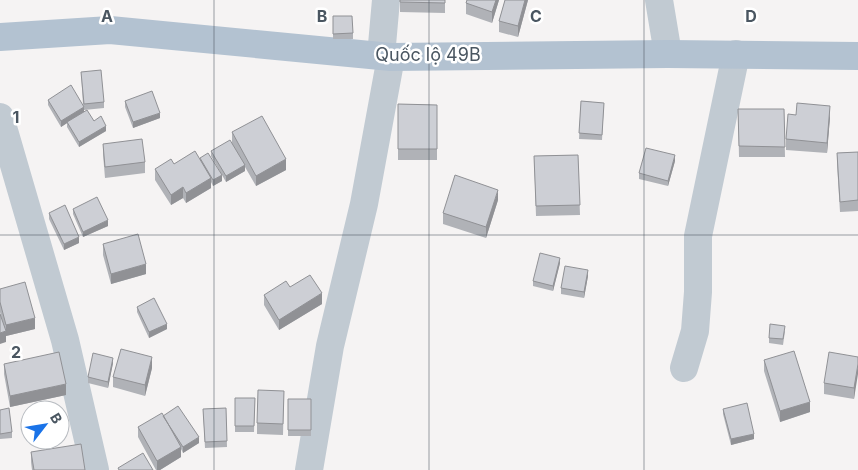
<svg xmlns="http://www.w3.org/2000/svg" width="858" height="470" font-family="Inter,sans-serif">
	<style>
		.lines { fill: none; stroke-linecap: round; stroke-linejoin: round }
		.minor { stroke: #c1cad2; stroke-width: 28 }
		.major { stroke: #b3c2d1; stroke-width: 28 }
		.wall { fill: #b0b2b7 }
		.shaded-wall { fill: #909195 }
		.building { fill: #cdcfd5; stroke: #909195 }
		.grid { fill: none; stroke: #4a5661; stroke-width: 1; stroke-opacity: 0.55 }
		.labels { text-anchor: middle; stroke-width: 5; stroke-linejoin: round; paint-order: stroke }
		.street-label { font-size: 18px; fill: #4a5661; stroke: #fff }
		.grid-label { font-size: 16px; text-anchor: middle; font-weight: bold; fill: #4a5661; stroke: #fff; stroke-width: 5; stroke-linejoin: round; paint-order: stroke }
	</style>
	<rect width="100%" height="100%" fill="#f5f3f3"/>
	<g class="lines">
		<path class="minor" d="M659 0 668 54
			M381 56 386 0
			M0 117 65 340 95 470
			M684 368 695 331 698 292V236L736 54
			M309 470 330 346 364 204 391 57"/>
		<path class="major" d="M0 37 110 30 391 57 668 54 858 56"/>
	</g>
	<path class="wall" d="M400 0H445V13L400 12Z
		M467 0H499L492 23 466 14V3Z
		M505 0H528L518 37 499 32V21Z
		M333 16 353 33V39H333Z
		M81 72 104 102V108L84 110V112L106 131 79 147 67 127V123L61 127 48 105V100L83 105Z
		M125 101 160 118 133 128 125 107Z
		M581 101 604 103 602 140 579 139Z
		M398 104 437 105V160H398Z
		M738 109H784L785 157H739Z
		M830 117 827 153 786 150V139Z
		M232 132 286 170 256 186 245 167V171L226 182 211 156V151L232 143Z
		M103 144 145 162V173L105 178 103 154Z
		M858 152V211L840 212 837 164V153Z
		M578 155 580 215 536 216 534 156Z
		M200 158 222 181 213 186 211 182V188L186 203 183 198 171 205 155 180V169L174 164 200 159Z
		M675 161 668 186 639 179V173Z
		M498 200 486 238 443 224V213Z
		M73 209 108 226 83 237 73 214Z
		M49 213 79 243 64 250 49 219Z
		M103 244 146 274 111 284 103 255Z
		M560 263 553 291 533 286V281Z
		M588 276 584 298 561 294V288Z
		M290 287 322 304 279 330 264 305V295Z
		M0 289 35 329 6 336V334V342L0 312Z
		M137 307 167 329 149 338 137 312Z
		M785 331 783 345 769 343V338Z
		M858 357 854 399 824 394V383Z
		M764 360 810 412 780 422 764 371Z
		M113 363 108 388 88 383V377Z
		M4 364 66 395 10 407 4 374Z
		M152 368 145 396 113 387V377Z
		M284 391 283 435 257 434V423Z
		M235 398H255L254 432H235Z
		M288 399H311V436H288Z
		M226 408 227 447 205 448 203 409Z
		M723 409 754 439 731 445 723 414Z
		M0 410 12 432V438L0 439Z
		M163 416 199 443 183 453 181 449V457L160 470H156L138 437V427Z
		M31 452 85 470H32L31 462Z"/>
	<path class="shaded-wall" d="M496 0H499L492 23V12Z
		M525 0H528L518 37V26Z
		M830 106V117L827 153V143Z
		M84 107V112L61 127V121Z
		M160 113V118L133 128V122Z
		M106 126V131L79 147V142Z
		M675 155V161L668 186V181Z
		M286 159V170L256 186V176Z
		M245 165V171L226 182V176Z
		M222 175V181L213 186V180Z
		M211 178V188L186 203V193Z
		M183 187V198L171 205V195Z
		M498 190V200L486 238V227Z
		M108 220V226L83 237V232Z
		M79 237V243L64 250V244Z
		M560 258V263L553 291V286Z
		M146 264V274L111 284V274Z
		M588 270V276L584 298V292Z
		M322 293V304L279 330V320Z
		M35 318V329L6 336V325Z
		M167 324V329L149 338V332Z
		M6 331V342L0 344V333Z
		M152 357V368L145 396V385Z
		M113 358V363L108 388V382Z
		M858 364V374L854 399V388Z
		M66 384V395L10 407V396Z
		M810 402V412L780 422V411Z
		M754 434V439L731 445V439Z
		M199 437V443L183 453V447Z
		M181 447V457L160 470H157V461Z"/>
	<path class="building" d="M400 0H445V3L400 2Z
		M467 0H496L492 12 466 3Z
		M505 0H525L518 26 499 21Z
		M333 16H352L353 33 333 34Z
		M101 70 104 102 84 104 81 72Z
		M71 85 84 107 61 121 48 100Z
		M152 91 160 113 133 122 125 101Z
		M581 101 604 103 602 135 579 133Z
		M797 103 830 106 827 143 786 139 788 114 796 115Z
		M398 104 437 105V149H398Z
		M738 109H784L785 147 739 146Z
		M87 110 94 121 101 116 106 126 79 142 67 122Z
		M262 116 286 159 256 176 232 132Z
		M142 139 145 162 105 167 103 144Z
		M230 140 245 165 226 176 211 151Z
		M646 148 675 155 668 181 639 173Z
		M195 151 211 178 186 193 183 187 171 195 155 169 171 159 174 164Z
		M858 152V200L840 202 837 153Z
		M208 153 222 175 213 180 200 158Z
		M578 155 580 205 536 206 534 156Z
		M455 175 498 190 486 227 443 213Z
		M97 197 108 220 83 232 73 209Z
		M65 205 79 237 64 244 49 213Z
		M138 234 146 264 111 274 103 244Z
		M540 253 560 258 553 286 533 281Z
		M565 266 588 270 584 292 561 288Z
		M310 275 322 293 279 320 264 295 286 281 290 287Z
		M25 282 35 318 6 325 0 302V289Z
		M154 298 167 324 149 332 137 307Z
		M0 314 6 331 0 333Z
		M770 324 785 326 783 339 769 338Z
		M121 349 152 357 145 385 113 377Z
		M794 351 810 402 780 411 764 360Z
		M59 352 66 384 10 396 4 364Z
		M829 352 858 357V364L854 388 824 383Z
		M93 353 113 358 108 382 88 377Z
		M258 390 284 391 283 424 257 423Z
		M235 398H255L254 426H235Z
		M288 399H311V430H288Z
		M747 403 754 434 731 439 723 409Z
		M178 406 199 437 183 447 163 416Z
		M9 408 12 432 0 434V410Z
		M226 408 227 441 205 442 203 409Z
		M162 413 181 447 157 461 138 427Z
		M81 444 85 470H34L31 452Z
		M143 453 153 470H119L118 468Z"/>
	<path class="grid" d="M214 0V470M429 0V470M644 0V470M0 235H858"/>
	<g class="labels">
		<g class="street-label">
			<text x="428" y="61">Quốc lộ 49B</text>
		</g>
	</g>
	<g class="grid-label">
		<text x="107" y="22">A</text>
		<text x="322" y="22">B</text>
		<text x="536" y="22">C</text>
		<text x="751" y="22">D</text>
		<text x="16" y="123">1</text>
		<text x="16" y="358">2</text>
	</g>
	<g transform="translate(45 425) rotate(59)"><circle r="24" fill="#ffffff" stroke="#b7bbc0"/>
	<path d="M0-4L9 19L0 12L-9 19Z" fill="#1a73e8"/>
	<text y="-8" font-size="14" font-weight="bold" text-anchor="middle" fill="#4a5661">B</text>
	</g>
</svg>
